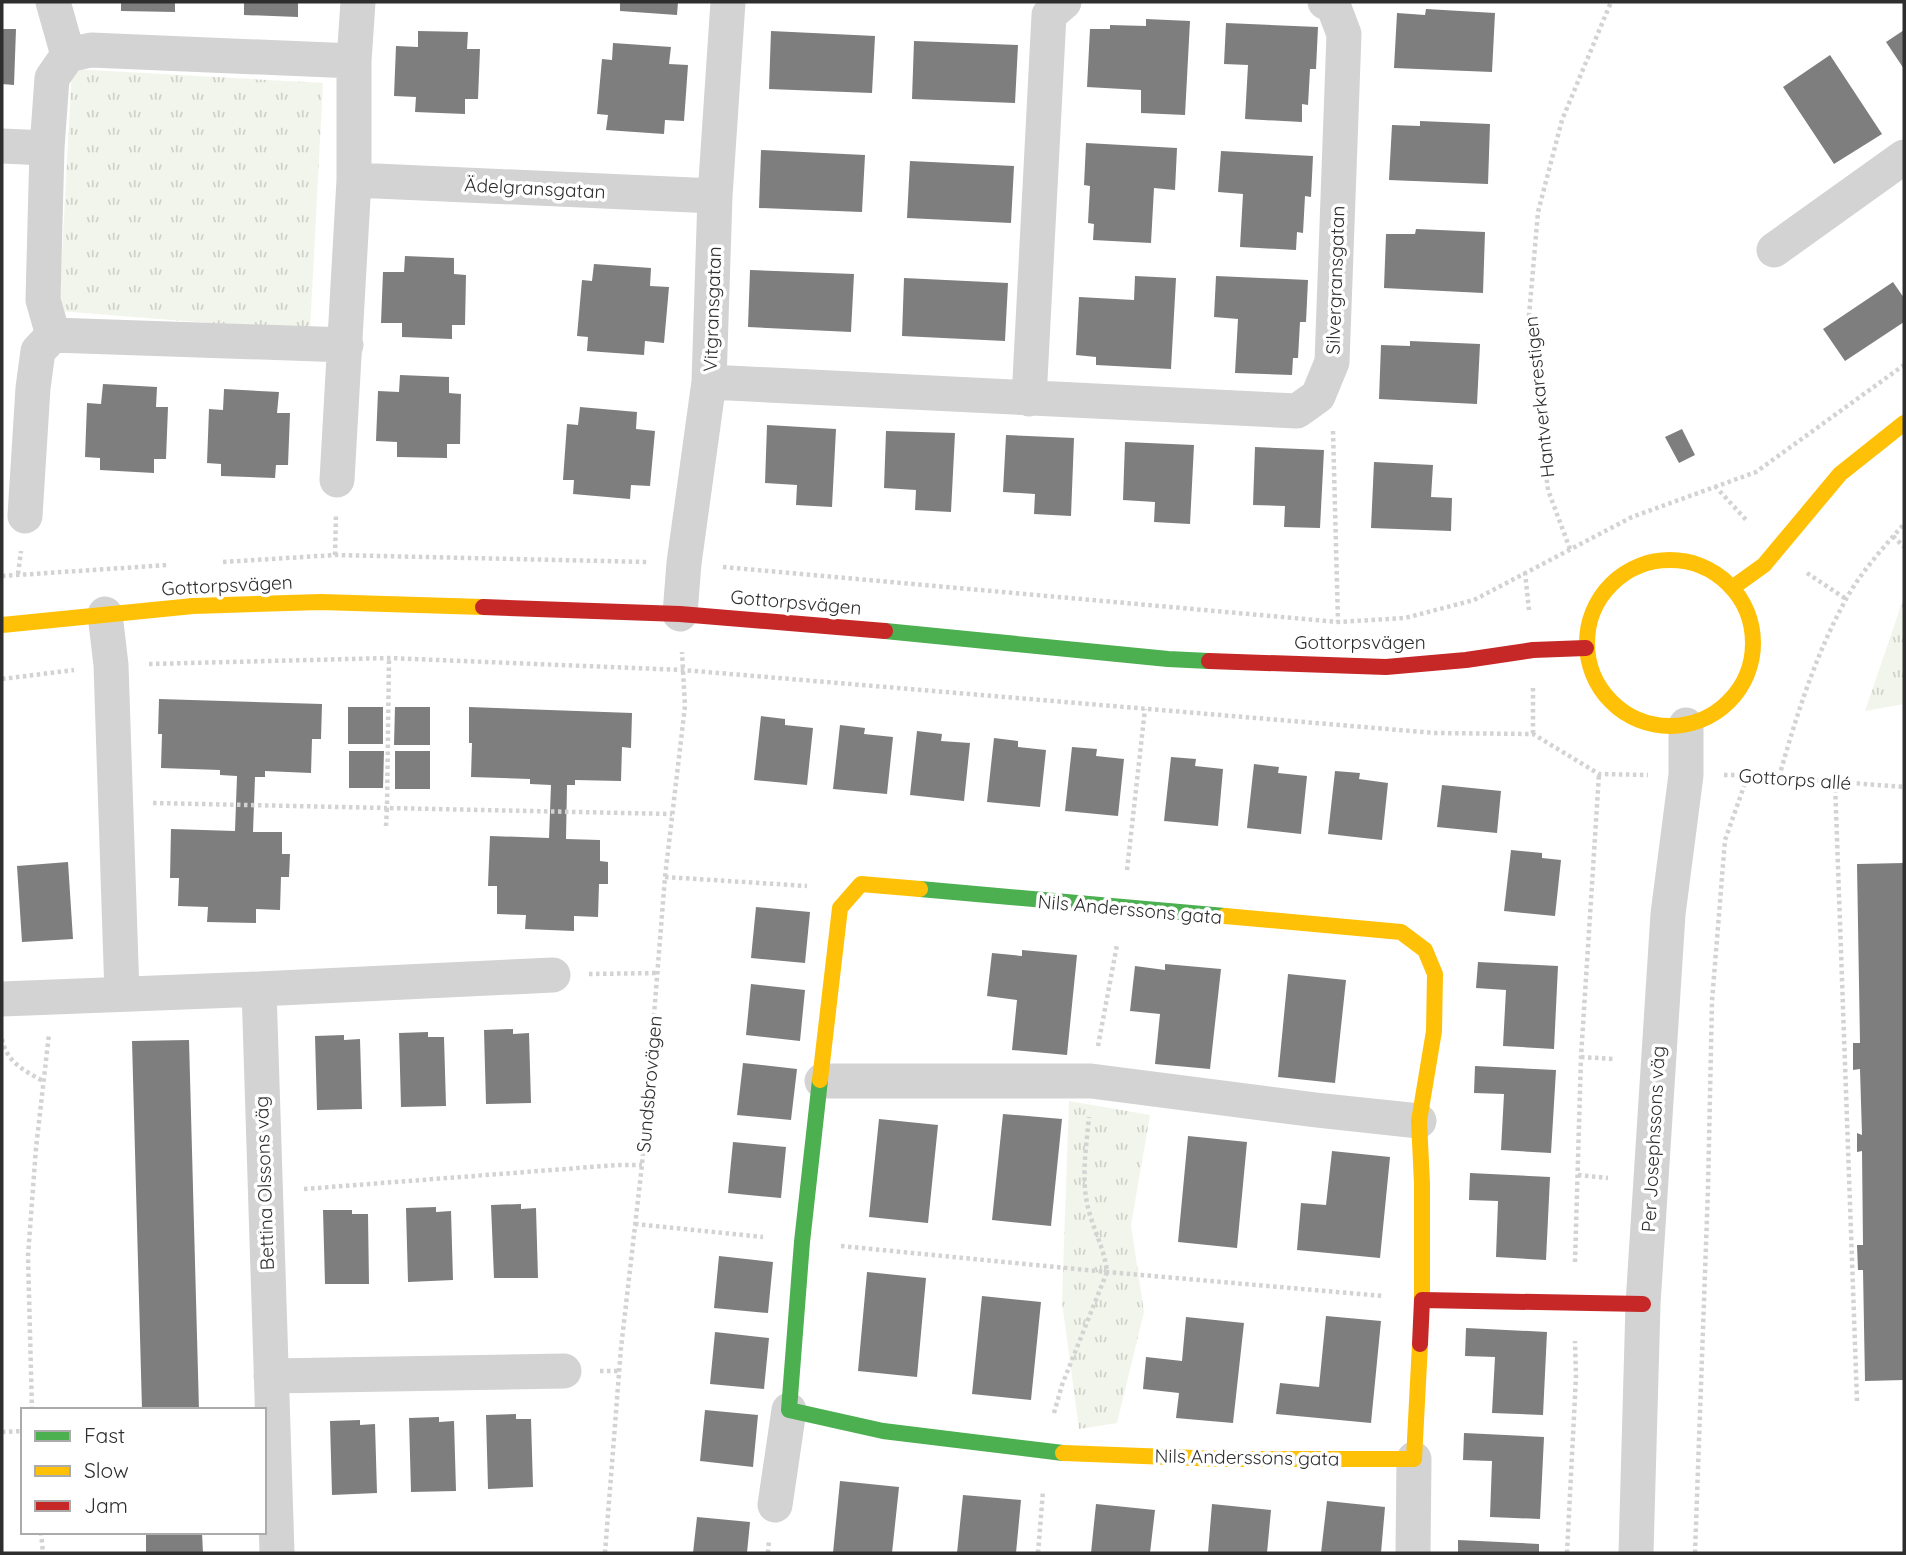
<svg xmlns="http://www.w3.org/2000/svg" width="1906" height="1555" font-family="Quicksand,sans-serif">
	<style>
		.grass { fill: url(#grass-tufts) }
		.building { fill: #7e7e7e }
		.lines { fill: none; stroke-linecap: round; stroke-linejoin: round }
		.path { stroke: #d3d3d3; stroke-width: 4.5; stroke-dasharray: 3.5 3.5; stroke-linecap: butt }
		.street { stroke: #d3d3d3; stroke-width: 35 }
		.fast { stroke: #4caf50; stroke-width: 16 }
		.slow { stroke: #ffc107; stroke-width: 16 }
		.jam { stroke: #c62828; stroke-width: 16 }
		.labels { text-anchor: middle; stroke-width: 7; stroke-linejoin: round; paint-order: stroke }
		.street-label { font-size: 19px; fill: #2e2e2e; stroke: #fff }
	</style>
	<defs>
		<pattern id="grass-tufts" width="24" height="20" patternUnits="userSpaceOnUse" patternTransform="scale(1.75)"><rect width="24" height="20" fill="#f2f5eb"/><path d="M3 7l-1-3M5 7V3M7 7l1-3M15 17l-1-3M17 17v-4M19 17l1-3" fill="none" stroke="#d0d2ca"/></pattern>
	</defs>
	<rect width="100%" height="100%" fill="#fff"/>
	<path class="grass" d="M72 69 323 83 310 331 59 311Z
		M1904 597V704L1865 711Z
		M1069 1101 1150 1115 1131 1225 1144 1312 1117 1423 1079 1429 1062 1302Z"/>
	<path class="building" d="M121 2H175V12L121 11Z
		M244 2H298V17L244 15Z
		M620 2H678L677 15 620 11Z
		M1426 9 1495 13 1492 72 1394 68 1397 13 1425 15Z
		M1146 19 1190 21 1185 115 1141 113V90L1087 87 1090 29H1110V25L1146 26Z
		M1226 23 1318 27 1316 69H1310L1308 105 1302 104V122L1245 119 1248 65 1224 64Z
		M2 29H16L14 85 2 84Z
		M1904 30V69L1886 42Z
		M418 31 468 32 467 49H480L478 99H465V114L415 112 416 97 394 96 396 46 418 47Z
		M771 31 875 36 872 93 769 89Z
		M914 41 1018 45 1015 103 912 99Z
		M613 43 671 47 669 64 688 65 684 121 665 120 664 134 606 130 608 115 597 114 602 59 612 60Z
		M1830 55 1882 134 1834 164 1783 87Z
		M1420 121 1490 124 1488 184 1389 180 1392 125 1420 126Z
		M1086 143 1177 148 1175 190 1154 188 1151 243 1093 240 1094 224 1088 223 1090 186 1084 185Z
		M761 150 865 155 862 212 759 208Z
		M1221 151 1313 156 1311 197 1305 196 1303 233 1297 232 1296 250 1240 247 1243 194 1218 192Z
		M910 161 1014 166 1011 223 907 218Z
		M1416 229 1485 232 1483 293 1384 288 1386 234H1415Z
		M405 256 454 258V274L466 275 465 325H452V339L402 337V323H381L383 272H404Z
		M594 264 651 268 650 286 669 287 664 343 645 341 644 355 587 351 588 337 577 336 582 280 592 281Z
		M750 270 854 274 851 332 748 327Z
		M1135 276 1176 278 1171 369 1096 365V357L1076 355 1079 297 1134 300Z
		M1216 276 1308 280 1306 322H1300L1298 358H1293L1292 375 1235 373 1238 319 1214 317Z
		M904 278 1008 283 1005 341 902 336Z
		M1893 282 1904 298V322L1845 361 1823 329Z
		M1410 341 1480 344 1477 404 1379 399 1381 345 1410 346Z
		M400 375 449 377V393L461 394 460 444H447V458L397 457V442L376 441 378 391 399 392Z
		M103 384 157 387 156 407H168L166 459H154V473L100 470V458L85 457 87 403 101 404Z
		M224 389 279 392 277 413H290L288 465H276L275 478 221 476V464L207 463 209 409 223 410Z
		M580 407 637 412 636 429 655 431 650 486 631 485 630 499 573 494 574 480H563L567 424 578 425Z
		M767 425 836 429 832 507 796 505 797 485 765 483Z
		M1682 429 1695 455 1679 463 1665 437Z
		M886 431 955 433 951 512 915 510 916 490 884 488Z
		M1006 435 1074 438 1071 516 1034 514 1035 494 1003 492Z
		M1125 442 1194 445 1190 524 1154 522 1155 502 1123 500Z
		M1255 447 1324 450 1320 528 1284 527 1285 506 1253 505Z
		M1374 462 1433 465 1431 497 1452 498 1451 531 1371 528Z
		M159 699 322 704 321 739H312L311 773 265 771V777H255L253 832H282V854H290L289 877H281L280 910 256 909V923L207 922 208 907 178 906 179 878H170L171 829 235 831 237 776 220 775V770L161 768 162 734H158Z
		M348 707H383V744H348Z
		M395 707H430V745H394Z
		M469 707 632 713 631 748 622 747 621 781 575 780V785H567L566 839 600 840V861L608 862V884H599L598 917 574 916V931L525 929 526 915 497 914V886H488L490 836 549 838 551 785 530 784V779L471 777 472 743H469Z
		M761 716 785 719V725L813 728 807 785 754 780Z
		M840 725 865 728 864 734 893 737 887 794 833 789Z
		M917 731 942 734 941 741 970 743 964 801 910 795Z
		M994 738 1018 741V747L1046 750 1040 807 987 802Z
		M1072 747 1097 749 1096 756 1124 759 1118 816 1065 811Z
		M349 751H384L383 788H349Z
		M395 751H430V789H395Z
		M1171 757 1196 759 1195 766 1223 769 1218 826 1164 821Z
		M1254 764 1279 767 1278 773 1307 776 1301 834 1247 828Z
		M1335 771 1360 773 1359 779 1388 783 1382 840 1328 834Z
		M1442 785 1501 791 1497 833 1437 827Z
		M1511 850 1542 853V858L1561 860 1555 916 1504 911Z
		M68 862 73 939 22 942 17 866Z
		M1904 863V1380L1865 1381 1863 1270H1858L1857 1245H1863L1862 1151 1857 1152V1133L1862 1135 1860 1069 1853 1070V1043H1860L1857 864Z
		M756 907 810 912 805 963 751 958Z
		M1022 950 1077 955 1067 1055 1012 1050 1017 1000 987 996 992 953 1022 956Z
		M1478 962 1558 966 1554 1049 1503 1046 1506 990 1476 988Z
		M1165 964 1221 969 1210 1069 1155 1064 1160 1014 1130 1011 1135 966 1165 970Z
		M1288 974 1346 980 1335 1083 1278 1077Z
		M751 984 805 990 800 1041 746 1035Z
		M513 1029V1034L529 1033 531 1103 486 1104 484 1030Z
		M428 1032V1037H444L446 1106 401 1107 399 1033Z
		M344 1035V1040L360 1039 362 1109 317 1110 315 1036Z
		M189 1040 199 1410H142L132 1041Z
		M743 1063 797 1069 791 1120 737 1115Z
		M1475 1066 1556 1070 1551 1153 1501 1150 1504 1094 1474 1093Z
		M1003 1114 1062 1119 1051 1226 992 1220Z
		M879 1119 938 1125 928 1223 869 1217Z
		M1188 1136 1247 1142 1237 1248 1178 1242Z
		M733 1142 786 1147 781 1198 728 1193Z
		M1332 1151 1390 1157 1380 1258 1297 1250 1301 1203 1326 1205Z
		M1470 1173 1550 1177 1546 1260 1496 1257 1498 1201 1469 1200Z
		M521 1204V1209L536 1208 538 1278H494L491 1205Z
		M436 1207V1212L451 1211 453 1280 408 1282 406 1208Z
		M323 1210H352V1214H368L369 1284H325Z
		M719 1256 773 1262 768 1313 714 1308Z
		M867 1272 926 1278 917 1377 858 1371Z
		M982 1296 1041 1302 1031 1400 972 1394Z
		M1326 1316 1381 1321 1371 1423 1276 1414 1280 1383 1319 1387Z
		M1186 1317 1244 1323 1233 1423 1176 1418 1179 1393 1143 1389 1146 1357 1182 1361Z
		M1466 1328 1547 1332 1543 1415 1492 1413 1495 1357 1465 1356Z
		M715 1332 769 1338 764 1389 710 1384Z
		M705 1410 758 1415 753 1467 700 1461Z
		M516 1414V1419H531L533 1487 488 1489 486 1415Z
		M439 1417V1422L454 1421 456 1491 411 1492 409 1418Z
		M360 1420V1425L375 1424 377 1493 332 1495 330 1421Z
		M1464 1433 1544 1437 1540 1519 1490 1517 1492 1461 1463 1460Z
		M840 1481 899 1487 892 1553H833Z
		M963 1495 1021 1500 1016 1553H957Z
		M1327 1501 1385 1507 1381 1553H1321Z
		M1096 1504 1155 1510 1150 1553H1091Z
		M1212 1504 1271 1510 1267 1553H1208Z
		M697 1517 750 1522 747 1553H693Z
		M146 1532H202L203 1553H146Z
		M1458 1540 1539 1544V1553H1458Z"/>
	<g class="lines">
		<path class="path" d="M1333 431 1338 622
			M1715 486 1748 522
			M1893 536 1904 547
			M1570 549 1548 490 1528 327 1538 212 1562 120 1611 2
			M335 555 336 515
			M223 562 335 555 648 562
			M723 567 1338 622 1405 618 1474 600 1632 517 1756 472 1904 365
			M1525 572 1529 610
			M1807 573 1846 599
			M18 574 21 551
			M2 576 168 565
			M149 664 389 658 683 670 1435 733 1533 734 1599 774 1648 775
			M2 679 74 670
			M1533 688V734
			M1724 775H1748L1904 787
			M1779 777C1796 717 1815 656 1845 601 1860 573 1883 548 1904 524
			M1835 782 1857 1401
			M153 803 387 808 389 658
			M386 826 387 808 672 814
			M1127 870 1145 709
			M665 877 807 886
			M589 974 658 973
			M2 1039C6 1062 25 1071 43 1081
			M1098 1046 1117 945
			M1581 1057 1614 1059
			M1578 1175 1608 1178
			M304 1189 617 1165H642
			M635 1224 763 1237
			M841 1246 1107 1272 1383 1296
			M1575 1262 1581 1057 1599 774
			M600 1371H619
			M32 1410 28 1256 36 1148 49 1034
			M1054 1413 1062 1385 1107 1272C1105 1252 1096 1235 1090 1215 1080 1183 1086 1150 1089 1117
			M2 1432 23 1431
			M41 1532 43 1553
			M605 1553 621 1348 642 1165 665 877 685 706 682 652
			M768 1553 769 1540
			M1038 1553 1043 1491
			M1567 1553 1576 1377 1575 1341
			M1695 1553 1708 1189 1712 1001 1725 840 1748 775"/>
		<path class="street" d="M53 2 68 55
			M2 146 47 148
			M354 180 715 196
			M1774 250 1904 157
			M53 335 346 345
			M709 382 1297 411 1318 396 1332 362 1344 34 1333 5 1325 2
			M1029 399 1049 15 1064 2
			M337 480 354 180V61L358 2
			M25 516 33 388 38 351 53 335 43 300 47 148 52 78 68 55 91 50 354 61
			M105 614 111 665 122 994
			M680 614 684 563 709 382 715 196 728 2
			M259 989 553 975
			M2 999 259 989 277 1553
			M822 1081H1091L1316 1110 1419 1121
			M271 1376 564 1371
			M775 1505 789 1410
			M1413 1553 1414 1459
			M1636 1553 1643 1304 1668 914 1686 775V725"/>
		<path class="fast" d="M885 631 1168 659 1209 661
			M920 889 1225 916
			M820 1080 802 1242 789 1410 883 1431 1063 1453"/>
		<path class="slow" d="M1587 643a83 83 0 1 1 166 0a83 83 0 1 1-166 0Z
			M1732 588 1764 565 1840 474 1904 423
			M2 625 193 606 321 602 483 607
			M1225 916 1401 932 1425 950 1435 974 1434 1031 1419 1121 1422 1184V1300
			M820 1080 840 908 861 884 920 889
			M1063 1453 1222 1459H1414L1420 1344"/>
		<path class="jam" d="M483 607 680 614 885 631
			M1209 661 1386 667 1466 660 1533 650 1586 648
			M1420 1344 1422 1300 1643 1304"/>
	</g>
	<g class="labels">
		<g class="street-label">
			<text transform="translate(535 188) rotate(3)" y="7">Ädelgransgatan</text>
			<text transform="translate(1335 280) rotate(-88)" y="7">Silvergransgatan</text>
			<text transform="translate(712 309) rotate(-88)" y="7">Vitgransgatan</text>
			<text transform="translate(1539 397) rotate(-96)" y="7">Hantverkarestigen</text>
			<text transform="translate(227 585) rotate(-3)" y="7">Gottorpsvägen</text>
			<text transform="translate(796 602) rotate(5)" y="7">Gottorpsvägen</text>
			<text x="1360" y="649">Gottorpsvägen</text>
			<text transform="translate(1795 779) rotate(4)" y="7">Gottorps allé</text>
			<text transform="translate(1130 909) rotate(5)" y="7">Nils Anderssons gata</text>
			<text transform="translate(649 1084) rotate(-85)" y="7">Sundsbrovägen</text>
			<text transform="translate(1653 1139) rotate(-87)" y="7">Per Josephssons väg</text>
			<text transform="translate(264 1183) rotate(-92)" y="7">Bettina Olssons väg</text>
			<text transform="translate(1247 1457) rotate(1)" y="7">Nils Anderssons gata</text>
		</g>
	</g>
	<rect width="1906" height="1555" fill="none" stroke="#2e2e2e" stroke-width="7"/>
	<rect x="21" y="1408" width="245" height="126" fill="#ffffff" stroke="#ababab" stroke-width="2"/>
	<rect x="35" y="1431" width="35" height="10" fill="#4caf50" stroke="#ababab" stroke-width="2"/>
	<text x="84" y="1443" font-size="21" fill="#2e2e2e">Fast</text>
	<rect x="35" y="1466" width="35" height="10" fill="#ffc107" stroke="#ababab" stroke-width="2"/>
	<text x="84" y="1478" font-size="21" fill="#2e2e2e">Slow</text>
	<rect x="35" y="1501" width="35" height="10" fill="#c62828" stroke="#ababab" stroke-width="2"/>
	<text x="84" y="1513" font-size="21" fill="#2e2e2e">Jam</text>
</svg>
